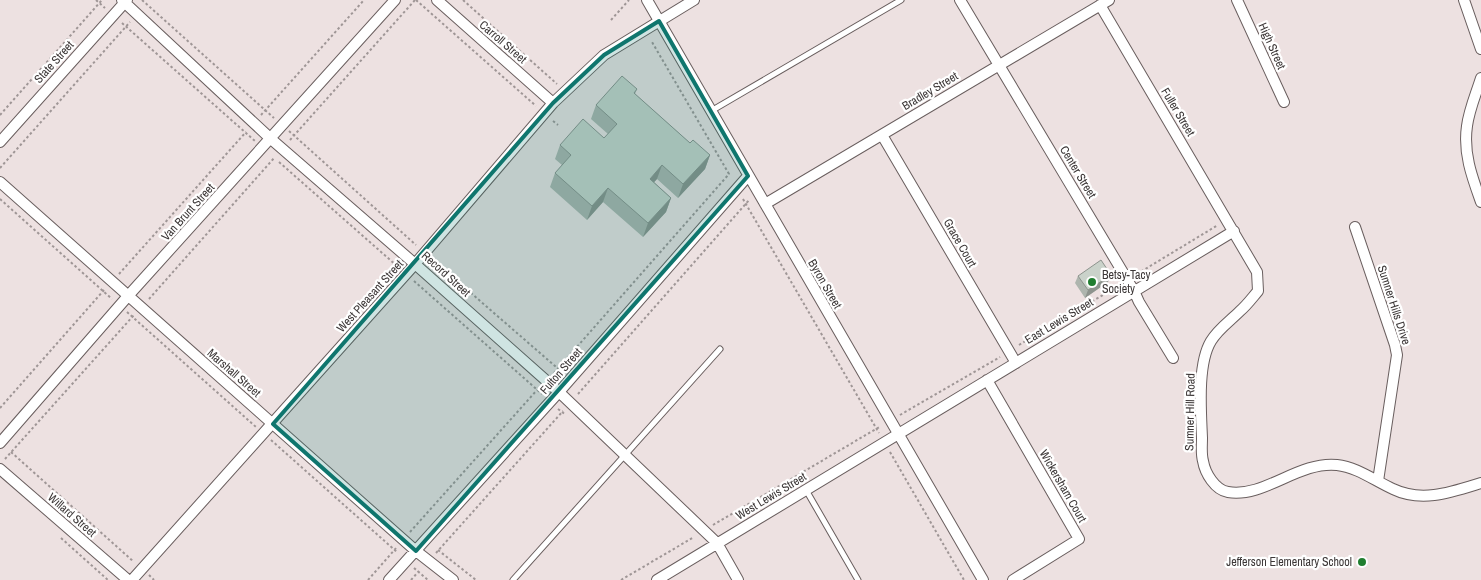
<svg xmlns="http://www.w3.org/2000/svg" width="1481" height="580" font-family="'Archivo Narrow',sans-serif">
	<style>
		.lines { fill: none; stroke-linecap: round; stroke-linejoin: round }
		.service-casing { stroke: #695e5e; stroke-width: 7 }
		.minor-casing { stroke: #695e5e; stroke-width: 12 }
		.path { stroke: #9f9696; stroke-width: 2; stroke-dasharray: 2.5 2.5; stroke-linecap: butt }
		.service { stroke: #fff; stroke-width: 5 }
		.minor { stroke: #fff; stroke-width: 10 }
		.wall { fill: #aeb5ae }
		.shaded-wall { fill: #8d938d }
		.building { fill: #cad2ca; stroke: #8d938d }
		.marked { fill: #0f766e; fill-opacity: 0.2; stroke: #0f766e; stroke-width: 4; stroke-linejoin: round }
		.poi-dot { fill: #207e30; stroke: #fff; stroke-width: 2 }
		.labels { text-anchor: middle; stroke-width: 4.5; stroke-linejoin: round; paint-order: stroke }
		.street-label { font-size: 12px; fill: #3c3737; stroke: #fff }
		.poi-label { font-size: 12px; fill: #3c3737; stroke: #fff; text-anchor: start }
	</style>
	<rect width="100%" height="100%" fill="#ede1e1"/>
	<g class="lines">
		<defs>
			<path id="service" d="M711 111 901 0
				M806 490 858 580
				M513 580 720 349"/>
			<path id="minor" d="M122 0 271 139 415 264 559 392 717 543 738 580
				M437 0 553 103
				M647 0 983 580
				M960 0 1134 291 1139 302 1173 358
				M1237 0 1284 102
				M1464 0 1481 49
				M1100 5 1257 272 1258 291C1252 298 1247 305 1240 311 1230 321 1218 329 1211 341 1197 364 1201 412 1202 438 1202 446 1201 454 1203 461 1205 473 1215 490 1228 492 1265 498 1298 461 1337 465 1357 467 1375 481 1393 489 1422 503 1452 492 1481 483
				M1481 78C1476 94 1469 110 1467 126 1463 153 1472 177 1481 202
				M882 135 1016 363
				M0 142 127 0
				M0 182 416 551 453 580
				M765 204 1109 0
				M1355 227 1395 345 1397 355 1378 481
				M987 380 1079 539 1013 580
				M0 443 128 296 395 0
				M0 469 128 580
				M132 580 415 264 553 103 604 55 694 0
				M389 580 559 392 748 176
				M657 580 1234 231"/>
		</defs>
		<use href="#service" class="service-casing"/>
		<use href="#minor" class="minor-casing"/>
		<path class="path" d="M96 0 105 8
			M142 0 274 118
			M416 0 536 106
			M463 0 557 84
			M611 20 629 0
			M122 23 255 141
			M0 115 102 0
			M261 115 364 0
			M553 121 558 125
			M289 131 416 245
			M290 140 415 0
			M279 162 397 266
			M0 168 130 22
			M0 199 112 299
			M743 199 879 433
			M433 260 563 373
			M119 274 246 132
			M1137 274 1218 225
			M414 281 542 394
			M149 299 275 157
			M127 312 256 427
			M1019 345 1118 286
			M554 373 729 174 652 42
			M578 394 750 199
			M0 408 104 290
			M558 409 566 415
			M900 415 1000 357
			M271 440 398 553
			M11 452 134 562
			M890 452 964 580
			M5 459 134 315
			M713 525 881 426
			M410 532 537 390
			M61 538 108 580
			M438 550 476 580
			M436 553 563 411
			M414 568 428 580
			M149 575 154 580
			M368 580 397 547
			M411 580 419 571
			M621 580 694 537"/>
		<use href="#service" class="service"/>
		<use href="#minor" class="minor"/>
	</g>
	<path class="wall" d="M637 89 635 94 690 143 710 155 705 169 678 198 657 179 654 182 671 198 666 212 643 237 603 202 587 220 550 187 555 173 562 165 555 159 560 145 604 138 608 134 591 119 596 105Z
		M1078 276 1108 282 1085 298 1075 283Z"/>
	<path class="shaded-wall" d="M710 155 705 169 678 198 683 184Z
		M662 165 657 179 645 192 650 179Z
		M608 188 603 202 587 220 592 206Z
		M671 198 666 212 643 237 648 223Z
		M1111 275 1108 282 1085 298 1088 290Z"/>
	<path class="building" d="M622 76 637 89 634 93 690 143 693 140 710 155 683 184 662 165 650 179 671 198 648 223 608 188 592 206 555 173 571 155 560 145 583 119 604 138 617 124 596 105Z
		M1101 260 1111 275 1088 290 1078 276Z"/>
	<path class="marked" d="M659 21 748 176 416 551 273 424 553 103 604 55Z"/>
	<g class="poi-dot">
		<circle cx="1092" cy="282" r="5"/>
		<circle cx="1362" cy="562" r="5"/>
	</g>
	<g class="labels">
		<g class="street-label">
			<text transform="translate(503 42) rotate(41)" y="4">Carroll Street</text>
			<text transform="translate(1272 46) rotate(66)" y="4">High Street</text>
			<text transform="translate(54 62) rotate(-48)" y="4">State Street</text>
			<text transform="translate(930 91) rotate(-31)" y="4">Bradley Street</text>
			<text transform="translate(1178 112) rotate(59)" y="4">Fuller Street</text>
			<text transform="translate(1078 172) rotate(59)" y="4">Center Street</text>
			<text transform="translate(188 212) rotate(-48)" y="4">Van Brunt Street</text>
			<text transform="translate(960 243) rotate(60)" y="4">Grace Court</text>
			<text transform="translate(446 274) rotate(42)" y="4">Record Street</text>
			<text transform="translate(825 284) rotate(60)" y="4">Byron Street</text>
			<text transform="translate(370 296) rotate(-48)" y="4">West Pleasant Street</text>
			<text transform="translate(1394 305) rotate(72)" y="4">Sumner Hills Drive</text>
			<text transform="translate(1059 321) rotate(-31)" y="4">East Lewis Street</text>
			<text transform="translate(561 371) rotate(-49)" y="4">Fulton Street</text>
			<text transform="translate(234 373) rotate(41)" y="4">Marshall Street</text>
			<text transform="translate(1190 412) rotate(-89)" y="4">Sumner Hill Road</text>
			<text transform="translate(1063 486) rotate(60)" y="4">Wickersham Court</text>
			<text transform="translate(771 496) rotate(-31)" y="4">West Lewis Street</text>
			<text transform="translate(72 515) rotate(41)" y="4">Willard Street</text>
		</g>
		<g class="poi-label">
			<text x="1102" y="279">Betsy-Tacy<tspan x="1102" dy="14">Society</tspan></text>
			<text x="1352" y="566" text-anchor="end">Jefferson Elementary School</text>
		</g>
	</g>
</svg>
